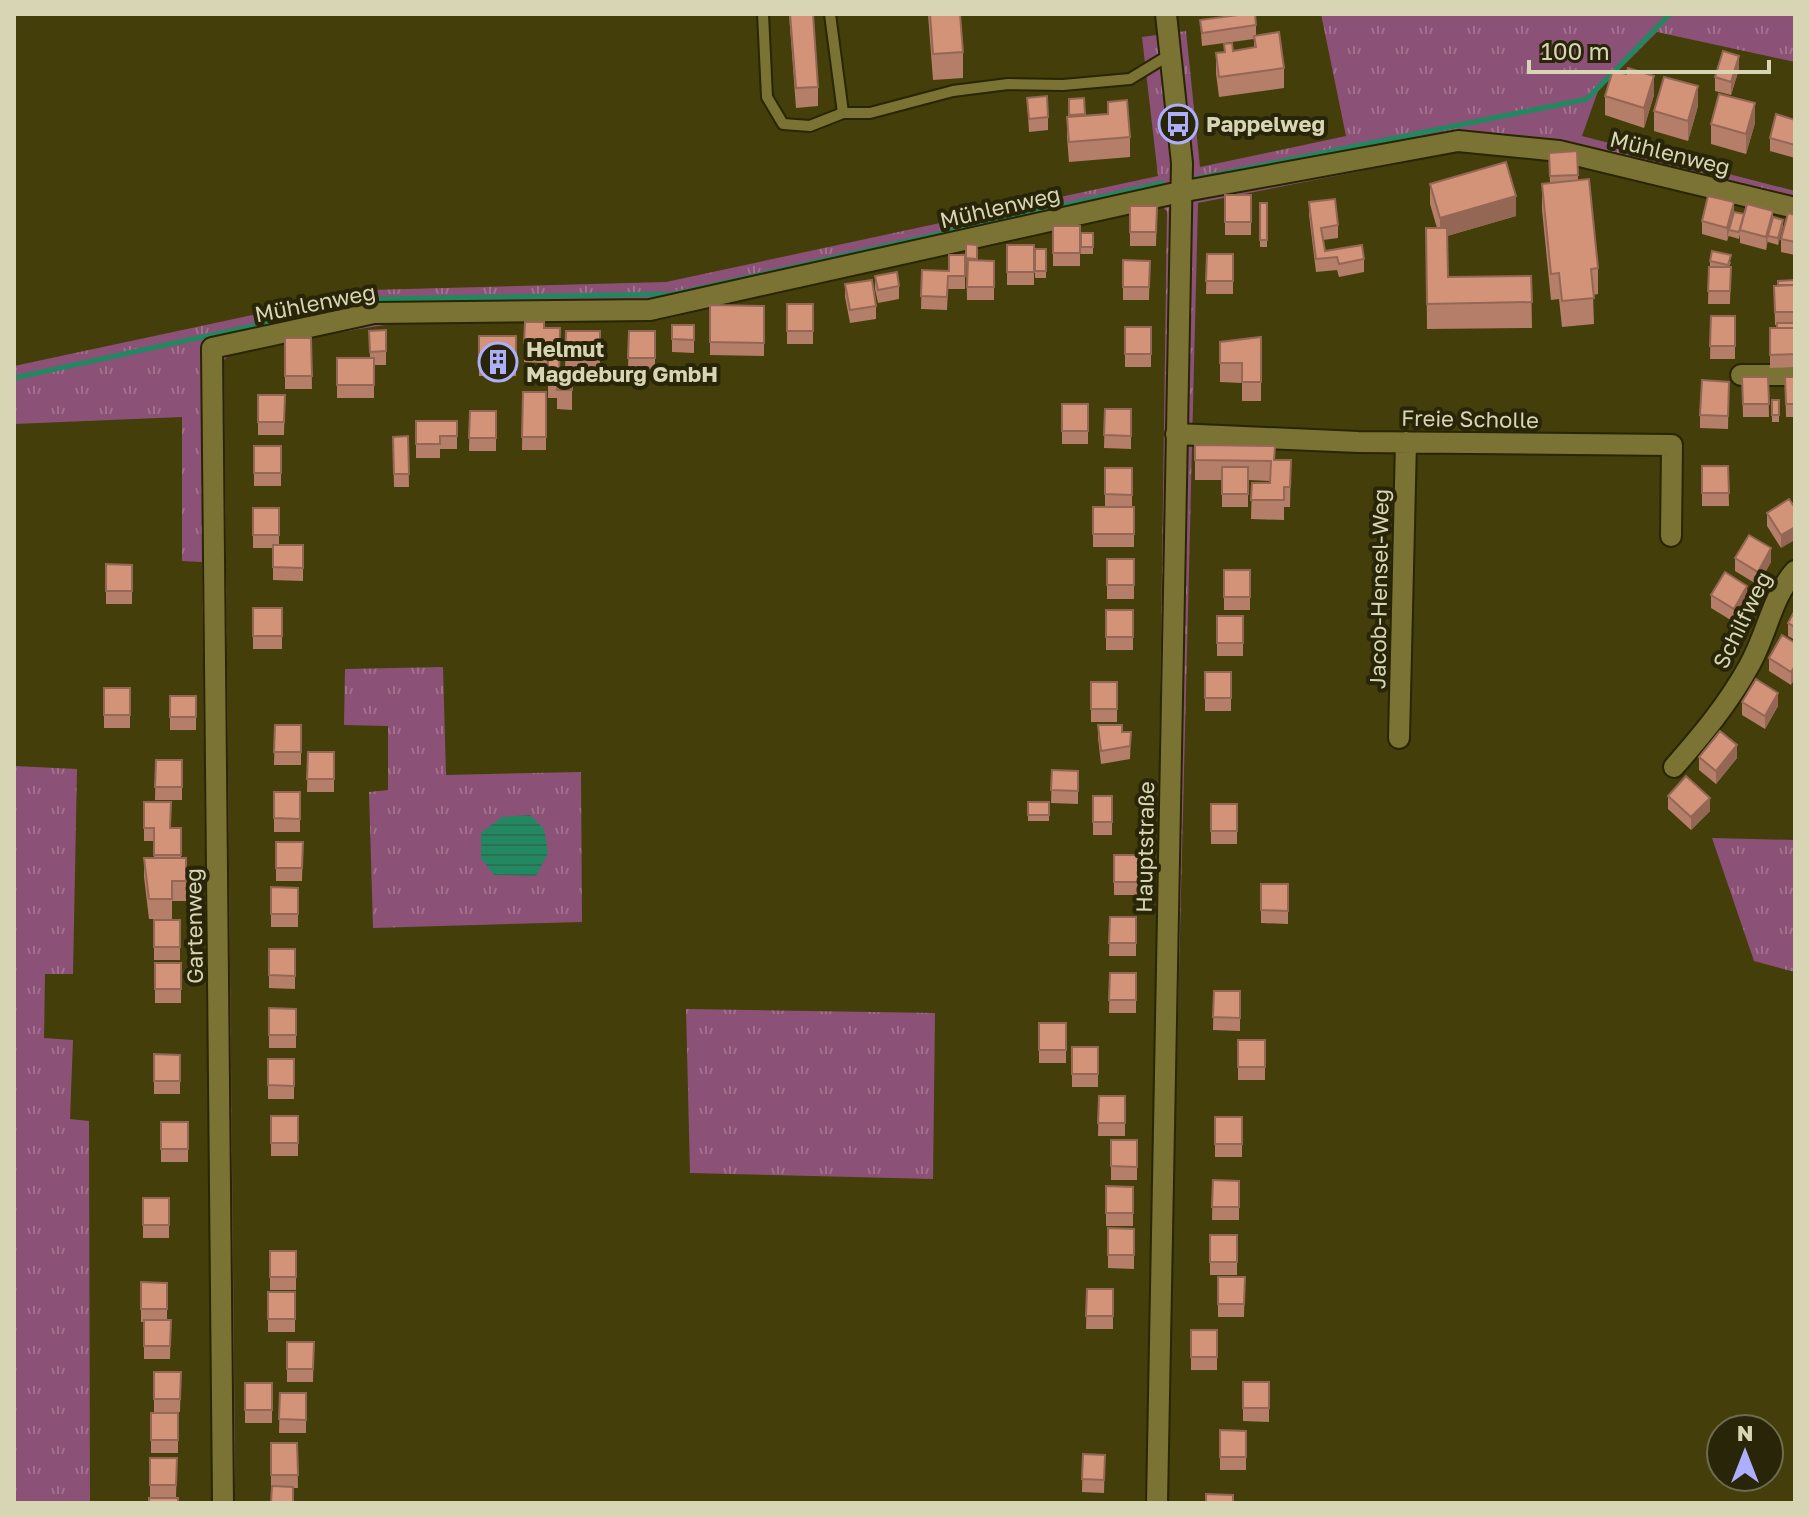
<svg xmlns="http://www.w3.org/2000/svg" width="1809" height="1517" font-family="'Golos Text',sans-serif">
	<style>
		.grass { fill: url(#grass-tufts) }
		.water { fill: url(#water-rules) }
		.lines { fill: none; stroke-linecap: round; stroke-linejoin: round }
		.stream { stroke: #228862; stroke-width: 5 }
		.service-casing { stroke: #282502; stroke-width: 14 }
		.minor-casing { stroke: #282502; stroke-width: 24 }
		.service { stroke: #7a7333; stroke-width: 10 }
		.minor { stroke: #7a7333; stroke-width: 20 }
		.wall { fill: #b57e68 }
		.shaded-wall { fill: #946755 }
		.building { fill: #d39379; stroke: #946755; stroke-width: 2 }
		.labels { text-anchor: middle; stroke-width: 8; stroke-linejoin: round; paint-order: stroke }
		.poi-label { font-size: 22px; font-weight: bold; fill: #d8d5b5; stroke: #282509; text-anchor: start }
		.street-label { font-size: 22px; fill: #d8d5b5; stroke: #282509 }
	</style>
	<defs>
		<pattern id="grass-tufts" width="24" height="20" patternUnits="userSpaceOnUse" patternTransform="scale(2)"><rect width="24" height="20" fill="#8c5176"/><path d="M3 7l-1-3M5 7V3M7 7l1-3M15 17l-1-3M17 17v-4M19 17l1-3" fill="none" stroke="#a1718d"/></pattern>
		<pattern id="water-rules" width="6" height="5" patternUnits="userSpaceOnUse" patternTransform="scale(2)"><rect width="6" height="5" fill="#228862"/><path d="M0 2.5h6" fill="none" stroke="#2d6f53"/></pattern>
	</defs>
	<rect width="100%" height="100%" fill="#443e0a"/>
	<path class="grass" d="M1321 14H1795V62L1657 32 1598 91 1582 136 1795 191V217L1578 163 1457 152 1198 203 1166 1503H1145L1151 1348 1167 211 1161 206 656 321 391 324 236 349 224 360 235 1468 234 1503H212L202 562 182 561V417L14 424V366L369 290 666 282 1158 176 1142 37 1186 31 1200 167 1346 136Z
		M443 667 446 775 581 772 582 922 373 928 369 792 388 790V726L344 725 345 669Z
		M14 766 77 769 73 974H45L44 1038 73 1040 70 1119 89 1121 90 1503H14Z
		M1712 838 1795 840V972L1754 961Z
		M686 1009 935 1013 933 1179 690 1173Z"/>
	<path class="water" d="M530 815 544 829 548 853 536 876 494 875 481 858V833L502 817Z"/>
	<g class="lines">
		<path class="stream" d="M1194 179 1587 99 1670 14
			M14 378 376 299 674 294 1162 183"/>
		<defs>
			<path id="service" d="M763 14 767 97 783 124 810 126 843 113H870L953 91 1008 84 1063 85 1130 79 1171 54
				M830 14 843 113"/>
			<path id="minor" d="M1741 375H1795
				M1176 434 1358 442 1672 445 1671 536
				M1399 738 1406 442
				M1674 767C1702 735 1728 704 1749 666 1767 635 1771 598 1795 571
				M223 1503 212 348 374 313 650 310 1180 192 1458 141 1559 151 1795 208
				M1157 1503 1182 163 1166 14"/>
		</defs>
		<use href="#service" class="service-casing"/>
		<use href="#minor" class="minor-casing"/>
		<use href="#service" class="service"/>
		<use href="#minor" class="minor"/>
	</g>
	<path class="wall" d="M789 14H813L818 87V106L796 108Z
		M928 14H960L963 52V78L933 80Z
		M1200 20 1256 25V36L1284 68V88L1219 97 1216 73V53L1224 52V44L1233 51 1254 48V39L1202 46Z
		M1739 69 1731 95 1715 91V77Z
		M1626 74 1654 95 1644 128 1605 115V96Z
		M1027 98 1048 117V130L1029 132Z
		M1084 98 1085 116 1108 114V102L1130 137V157L1069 162 1067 137V117H1069V99Z
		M1698 106 1688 141 1654 131V111Z
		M1795 120V158L1770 151V138Z
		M1755 123 1746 154 1711 144V124Z
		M1577 151 1578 180 1598 268V294L1593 295 1594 324 1562 327 1559 299 1551 300 1542 210V184L1550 183 1549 153Z
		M1430 184 1516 216 1447 236 1448 277 1531 276 1532 328 1427 329 1426 228H1437L1430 204Z
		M1225 195H1251V235H1225Z
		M1309 202 1338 225V238L1323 240 1325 251 1364 259V272L1339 277 1337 270 1316 272 1309 215Z
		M1260 203H1267V247H1260Z
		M1130 206H1157L1156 246H1130Z
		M1734 212 1773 220 1783 226 1778 245 1768 242V240L1766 250 1740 243V234L1739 239 1729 236V235L1727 241 1702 234V221Z
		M1795 215V255L1781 252V239Z
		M1053 226H1080V266H1053Z
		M1081 233H1093V254H1081Z
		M966 244 977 245V260L994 261V300H967Z
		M1007 245H1034V285H1007Z
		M1035 249H1046V278H1035Z
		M1207 254H1233V294H1206Z
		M965 255V289H948L947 310 921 309 922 270 949 271Z
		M1123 260 1150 261 1149 300H1123Z
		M1710 261 1731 262 1729 267H1731L1730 304H1708L1709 267H1710Z
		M875 276 899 286V299L878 303 875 289Z
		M1795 280V367L1770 368V328H1777V325H1775L1774 286Z
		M845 284 876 306V319L850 323 845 297Z
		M787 304H813V344H787Z
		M710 305 764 306V356L710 355Z
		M1711 316H1735V359H1710Z
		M525 322 544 328 559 379H572V410L557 409V398H548V373L542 372V363L524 362Z
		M672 325H694V353L672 352Z
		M1125 327H1151V367H1125Z
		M386 330V365H374V398H337V358H370L369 331Z
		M566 331H600V367H581V373H565Z
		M629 331H655V371H628Z
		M479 336H516V376H479Z
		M1261 337V401H1242V383L1220 382V342Z
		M285 338H311L312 389H285Z
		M1742 377H1768L1769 417H1743Z
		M1785 377H1795V417H1786Z
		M1729 382 1728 429 1700 428V415Z
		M523 392H546V450H522Z
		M258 395H285L284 435H258Z
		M1772 400H1779V422H1772Z
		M1062 404H1088V444H1062Z
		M1105 409H1131V449L1104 448Z
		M470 411H496V451H469Z
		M416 421H457V449H440V458H416Z
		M408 436 409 487H394L393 437Z
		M1195 445 1274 460H1291L1290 507H1284V520L1251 519 1252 483H1270V481L1248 480V507H1222V480H1195Z
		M254 446H281V486H254Z
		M1702 466H1728L1729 506H1702Z
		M1105 468H1132V507H1134V547H1093V507H1105Z
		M1789 499 1781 548 1767 526V513Z
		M253 508H279V545H303V581L273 580V548H253Z
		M1735 558 1771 562 1758 585 1735 571Z
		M1107 559H1134V599H1107Z
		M106 564 132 565V604H106Z
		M1224 570H1250V610H1224Z
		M1711 595 1747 599 1734 622 1711 608Z
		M253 608H282V649H253Z
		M1106 610H1133V650H1106Z
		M1795 610V640L1788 636V623Z
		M1217 616H1243V656H1217Z
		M1795 643 1791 685 1769 671V658Z
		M1205 672H1231V711H1205Z
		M1091 682H1117V722H1091Z
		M104 688H130V728H104Z
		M170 696H196V730H170Z
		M1742 702 1778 706 1765 729 1742 715Z
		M275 725H301V765H274Z
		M1098 725 1122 732H1131L1130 759 1101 764 1098 738Z
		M308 752H334V792H307Z
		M1699 757 1737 758 1716 784 1699 770Z
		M156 760H182V800H155Z
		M1052 770 1078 771V804L1051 803Z
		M274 792H300V832H274Z
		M1093 796H1112V835H1093Z
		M1668 796 1710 811 1691 830 1668 809Z
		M144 802 170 828H181V858H186V901H172V919H149L144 877V858H154V841H144Z
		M1028 802H1049V821H1028Z
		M1211 804H1237V844H1211Z
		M276 842H303L302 881H276Z
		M1114 855H1140V895H1114Z
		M1261 884H1288V924L1261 923Z
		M271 887 298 888V927H271Z
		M1110 917H1136V956H1109Z
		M154 920H180V960H154Z
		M269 949H295V989L269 988Z
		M155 963H181V1003H155Z
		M1110 973H1136V1013H1109Z
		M1214 991H1240V1031L1213 1030Z
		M269 1008 296 1009V1048H269Z
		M1039 1023H1066V1063H1039Z
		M1238 1040H1265V1080H1238Z
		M1072 1047H1098V1087H1072Z
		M154 1054 180 1055V1094H154Z
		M268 1059H294V1099H268Z
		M1099 1096H1125V1136H1098Z
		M271 1116H298V1156H271Z
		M1215 1117H1242V1157H1215Z
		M161 1122H188V1162H161Z
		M1111 1140H1137V1180H1111Z
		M1213 1180 1239 1181V1220H1212Z
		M1106 1186 1133 1187V1226H1106Z
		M143 1198H169V1238H143Z
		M1108 1228 1134 1229V1269L1108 1268Z
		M1210 1235H1237V1275H1210Z
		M270 1251H296V1290H270Z
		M1218 1277H1245L1244 1317H1218Z
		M141 1282 167 1283V1320H171L170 1359H144V1322H141Z
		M1087 1289H1113V1329H1086Z
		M268 1292H295V1332H268Z
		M1191 1330H1217V1370H1191Z
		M287 1342H314L313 1382H287Z
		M154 1372H181L180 1412H154Z
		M1243 1382H1269V1422L1243 1421Z
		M245 1383H272V1423H245Z
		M280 1393H306V1433H279Z
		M151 1413H178V1453H151Z
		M1220 1430 1246 1431V1470H1220Z
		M271 1443H297L298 1488H271Z
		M1083 1454 1105 1455 1104 1493 1082 1492Z
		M150 1458H177L176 1498H150Z"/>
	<path class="shaded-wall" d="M1739 56V69L1731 95V82Z
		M1654 76V95L1644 128V108Z
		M1698 86V106L1688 141V121Z
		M1755 103V123L1746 154V134Z
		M1516 196V216L1440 238V218Z
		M1734 202V215L1729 230 1727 241V228Z
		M1773 211V224L1768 236 1766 250V237Z
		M1783 220V226L1778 245V238Z
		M1795 527V540L1781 548V535Z
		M1771 548V562L1758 585V572Z
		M1747 586V599L1734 622V609Z
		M1795 666V679L1791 685V672Z
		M1778 693V706L1765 729V716Z
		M1737 745V758L1716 784V771Z
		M1710 798V811L1691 830V817Z"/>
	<path class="building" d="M790 14H813L818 87 796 88Z
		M930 14H960L963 52 933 54Z
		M1246 14H1255L1256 25 1202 33 1200 20Z
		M1279 32 1284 68 1219 77 1216 53 1225 52 1224 44 1232 43 1233 51 1256 47 1254 36Z
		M1723 51 1739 56 1731 82 1715 77Z
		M1628 68 1654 76 1644 108 1605 96 1613 70 1626 74Z
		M1664 77 1698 86 1688 121 1654 111Z
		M1719 94 1755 103 1746 134 1711 124Z
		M1047 96 1048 117 1029 119 1027 98Z
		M1084 98 1085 114 1069 115V99Z
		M1127 100 1130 137 1069 142 1067 117 1108 114V102Z
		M1776 114 1795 120V145L1770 138Z
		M1577 151 1578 175 1550 176 1549 153Z
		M1506 162 1516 196 1440 218 1430 184Z
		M1589 179 1598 268 1591 269 1594 298 1562 301 1559 273 1551 274 1542 184Z
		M1225 195H1251V222H1225Z
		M1708 196 1734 202 1727 228 1702 221Z
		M1335 199 1338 225 1321 228 1325 251 1362 245 1364 259 1339 264 1337 257 1316 259 1309 202Z
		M1260 203H1267V240H1260Z
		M1747 204 1773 211 1766 237 1740 230Z
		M1130 206H1157L1156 232H1130Z
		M1734 212 1744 214 1739 232 1729 230Z
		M1788 213 1795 215V242L1781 239Z
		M1773 217 1783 220 1778 238 1768 236Z
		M1053 226H1080V253H1053Z
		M1426 228H1447L1448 277 1531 276 1532 302 1427 304Z
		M1081 233H1093V247H1081Z
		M966 244 977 245V259L966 258Z
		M1007 245H1034V272H1007Z
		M1035 249H1046V271H1035Z
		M1712 251 1731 255 1728 265 1710 261Z
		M1207 254H1233V281H1206Z
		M949 255H965V276H948L947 297 921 296 922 270 949 271Z
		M968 260 994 261V287H967Z
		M1123 260 1150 261 1149 287H1123Z
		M1709 267H1731L1730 291H1708Z
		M897 272 899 286 878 290 875 276Z
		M872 280 876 306 850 310 845 284Z
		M1795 280V285H1778V281Z
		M1795 285V312H1775L1774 286Z
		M787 304H813V331H787Z
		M710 305 764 306V343L710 342Z
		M1711 316H1735V346H1710Z
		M525 322H544V328H560L559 378H548V353H542V343H524Z
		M1777 323H1795V328H1777Z
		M672 325H694V340L672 339Z
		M1125 327H1151V354H1125Z
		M1770 328H1795V354L1770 355Z
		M386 330V351L370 352 369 331Z
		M566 331H600V354H581V360H565Z
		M629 331H655V358H628Z
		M479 336H516V363H479Z
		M1261 337V382H1242V363H1220V342Z
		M285 338H311L312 376H285Z
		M337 358H374V385H337Z
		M1742 377H1768L1769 404H1743Z
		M1785 377H1795V404H1786Z
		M557 379H572V390H557Z
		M1702 380 1729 382 1728 416 1700 415Z
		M523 392H546V437H522Z
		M258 395H285L284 422H258Z
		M1772 400H1779V415H1772Z
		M1062 404H1088V431H1062Z
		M1105 409H1131V436L1104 435Z
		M470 411H496V438H469Z
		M416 421H457V436H440V444H416Z
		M408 436 409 474H394L393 437Z
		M1195 445 1275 446 1274 460H1291L1290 487H1284V500H1251L1252 483H1270L1271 461 1195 460Z
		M254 446H281V473H254Z
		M1702 466H1728L1729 493H1702Z
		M1222 467H1248V494H1222Z
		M1105 468H1132V495L1105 494Z
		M1789 499 1795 508V527L1781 535 1767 513Z
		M1093 507H1134V534H1093Z
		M253 508H279V535H253Z
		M1749 535 1771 548 1758 572 1735 558Z
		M273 545H303V568L273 567Z
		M1107 559H1134V585H1107Z
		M106 564 132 565V591H106Z
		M1224 570H1250V597H1224Z
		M1725 572 1747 586 1734 609 1711 595Z
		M253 608H282V636H253Z
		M1106 610H1133V637H1106Z
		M1795 610V627L1788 623Z
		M1217 616H1243V643H1217Z
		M1782 635 1795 643V666L1791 672 1769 658Z
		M1205 672H1231V698H1205Z
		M1756 679 1778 693 1765 716 1742 702Z
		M1091 682H1117V709H1091Z
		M104 688H130V715H104Z
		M170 696H196V717H170Z
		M275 725H301V752H274Z
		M1098 725H1122V732H1131L1130 746 1101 751Z
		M1720 731 1737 745 1716 771 1699 757Z
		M308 752H334V779H307Z
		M156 760H182V787H155Z
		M1052 770 1078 771V791L1051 790Z
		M1686 776 1710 798 1691 817 1668 796Z
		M274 792H300V819L274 818Z
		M1093 796H1112V822H1093Z
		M144 802H171L170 828H181V855H154V828H144Z
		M1028 802H1049V815H1028Z
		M1211 804H1237V831H1211Z
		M276 842H303L302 868H276Z
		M1114 855H1140V882H1114Z
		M144 858H186V881H172V899H149Z
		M1261 884H1288V911L1261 910Z
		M271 887 298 888V914H271Z
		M1110 917H1136V943H1109Z
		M154 920H180V947H154Z
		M269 949H295V976L269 975Z
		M155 963H181V989H155Z
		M1110 973H1136V1000H1109Z
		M1214 991H1240V1018L1213 1017Z
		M269 1008 296 1009V1035H269Z
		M1039 1023H1066V1050H1039Z
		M1238 1040H1265V1067H1238Z
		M1072 1047H1098V1074H1072Z
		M154 1054 180 1055V1081H154Z
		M268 1059H294V1086L268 1085Z
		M1099 1096H1125V1123H1098Z
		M271 1116H298V1143H271Z
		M1215 1117H1242V1144H1215Z
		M161 1122H188V1149H161Z
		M1111 1140H1137V1167L1111 1166Z
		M1213 1180 1239 1181V1207H1212Z
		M1106 1186 1133 1187V1213H1106Z
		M143 1198H169V1225H143Z
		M1108 1228 1134 1229V1255H1108Z
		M1210 1235H1237V1262H1210Z
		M270 1251H296V1277H270Z
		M1218 1277H1245L1244 1304H1218Z
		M141 1282 167 1283V1309H141Z
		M1087 1289H1113V1316H1086Z
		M268 1292H295V1319H268Z
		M144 1320H171L170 1346H144Z
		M1191 1330H1217V1357H1191Z
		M287 1342H314L313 1369H287Z
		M154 1372H181L180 1399H154Z
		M1243 1382H1269V1408H1243Z
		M245 1383H272V1410H245Z
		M280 1393H306V1420L279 1419Z
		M151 1413H178V1440H151Z
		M1220 1430 1246 1431V1457H1220Z
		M271 1443H297L298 1475H271Z
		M1083 1454 1105 1455 1104 1480 1082 1479Z
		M150 1458H177L176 1485H150Z
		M272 1486 293 1487V1503H271Z
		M1206 1494 1233 1495V1503H1206Z
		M149 1498H178V1503H149Z"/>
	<defs>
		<symbol id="bus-ring" viewBox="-11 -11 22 22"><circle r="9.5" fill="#282509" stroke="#adaffb" stroke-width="1.5"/><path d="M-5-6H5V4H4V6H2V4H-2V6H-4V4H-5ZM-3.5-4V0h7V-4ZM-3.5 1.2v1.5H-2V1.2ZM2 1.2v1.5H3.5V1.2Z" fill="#adaffb"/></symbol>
		<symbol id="building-ring" viewBox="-11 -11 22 22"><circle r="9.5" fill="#282509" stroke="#adaffb" stroke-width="1.5"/><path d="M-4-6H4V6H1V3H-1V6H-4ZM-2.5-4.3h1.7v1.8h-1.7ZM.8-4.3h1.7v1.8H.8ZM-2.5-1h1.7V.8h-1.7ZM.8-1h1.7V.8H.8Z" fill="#adaffb"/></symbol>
	</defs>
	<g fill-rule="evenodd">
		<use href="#bus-ring" x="1156" y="102" width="44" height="44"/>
		<use href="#building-ring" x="476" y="340" width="44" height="44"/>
	</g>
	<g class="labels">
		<g class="poi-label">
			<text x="1206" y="132">Pappelweg</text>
			<text x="526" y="357">Helmut<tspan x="526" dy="25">Magdeburg GmbH</tspan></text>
		</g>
		<g class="street-label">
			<text transform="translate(1670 153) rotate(14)" y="8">Mühlenweg</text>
			<text transform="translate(1000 207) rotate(-13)" y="8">Mühlenweg</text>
			<text transform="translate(315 303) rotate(-11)" y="8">Mühlenweg</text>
			<text transform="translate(1470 419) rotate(1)" y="8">Freie Scholle</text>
			<text transform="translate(1379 589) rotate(-89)" y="8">Jacob-Hensel-Weg</text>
			<text transform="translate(1742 620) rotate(-64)" y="8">Schilfweg</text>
			<text transform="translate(1145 847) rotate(-89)" y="8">Hauptstraße</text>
			<text transform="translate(194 926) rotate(-91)" y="8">Gartenweg</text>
		</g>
	</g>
	<rect width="1809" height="1517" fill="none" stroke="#d8d5b5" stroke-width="32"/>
	<g transform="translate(1745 1453)"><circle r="38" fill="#282509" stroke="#6e6b4e" stroke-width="2"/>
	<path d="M0-6L14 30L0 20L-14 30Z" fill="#adaffb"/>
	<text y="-12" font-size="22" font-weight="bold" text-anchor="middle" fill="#d8d5b5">N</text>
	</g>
	<path d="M1529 60v12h240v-12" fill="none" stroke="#d8d5b5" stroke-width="4"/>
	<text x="1541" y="60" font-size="24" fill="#d8d5b5" stroke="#282509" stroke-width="6" paint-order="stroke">100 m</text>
</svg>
